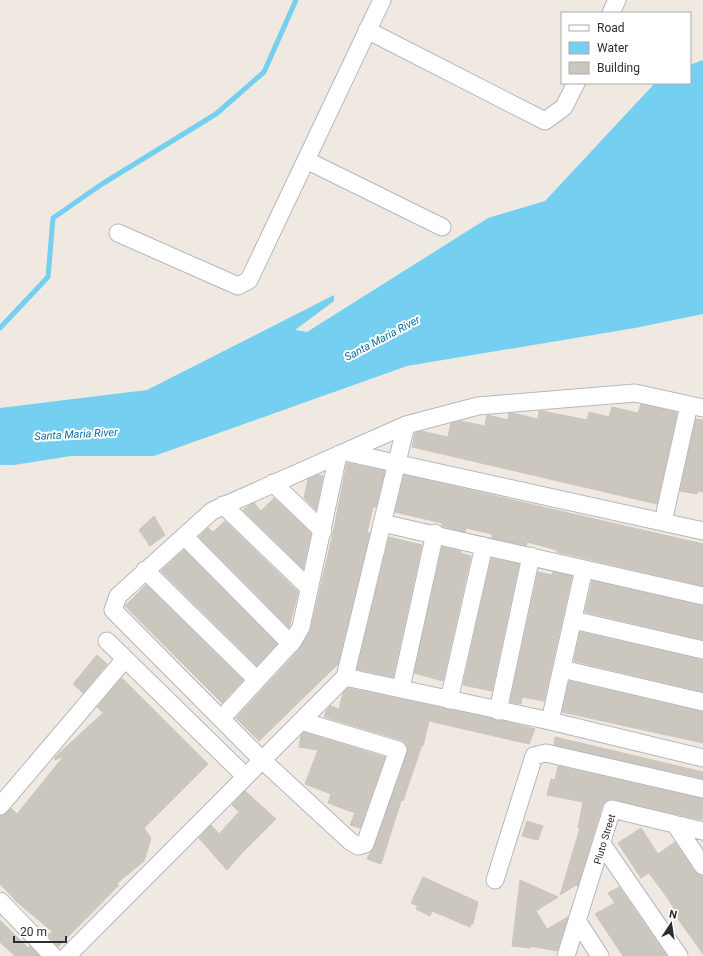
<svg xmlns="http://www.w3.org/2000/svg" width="703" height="956" font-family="Roboto,sans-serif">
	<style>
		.water { fill: #75cff0 }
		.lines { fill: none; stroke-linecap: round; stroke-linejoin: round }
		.stream { stroke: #75cff0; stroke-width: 5 }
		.building { fill: #cbc7bf; stroke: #cbc5ba }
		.minor-casing { stroke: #b4b7c1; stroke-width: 19 }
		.minor { stroke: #fff; stroke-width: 17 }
		.labels { text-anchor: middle; stroke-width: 4; stroke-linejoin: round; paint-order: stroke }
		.street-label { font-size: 10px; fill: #2e2e2e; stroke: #fff }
		.water-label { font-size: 11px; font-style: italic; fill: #0d6fa3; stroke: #fff }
	</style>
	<rect width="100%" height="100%" fill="#efe9e1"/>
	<path class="water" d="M703 60V314L635 328 407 366 154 456H71L14 465H0V408L147 390 334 295V301L295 330 307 332 488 218 545 201 655 83H690V65Z"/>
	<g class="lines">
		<path class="stream" d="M0 328 48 277 53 218 102 184 216 114 264 72 296 0"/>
	</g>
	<path class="building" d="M641 404 676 412 677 414 657 504 412 447 415 433 421 431 448 437 451 423 460 421 485 426 487 415 508 420 509 413H513L538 419 539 411H542L587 420 589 412 609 417 612 407 638 413Z
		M696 419 703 420V492L698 491 697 494 680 491Z
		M347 463 385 471 376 507H373L367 533H370L338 664 259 741 236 718 298 651 310 632 333 533Z
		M318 475 323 476 316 510 304 498 308 479Z
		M404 475 703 544V586L557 552V550L527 542 526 546 492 538V534L466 528 465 532 442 526V523L395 512Z
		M274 498 311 533 303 569 243 510 254 503 261 511Z
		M154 516 165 535 150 546 139 530Z
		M225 521 298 592 289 628 199 537 208 528 213 532Z
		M389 537 422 545 393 677 357 669Z
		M442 547 461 551 460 553 471 556 443 681 414 673Z
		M184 550 277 644 257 666 161 571Z
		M491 558 519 564 492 691 463 685Z
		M538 572 552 575 553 572 572 576 544 701 522 697 521 704 510 702Z
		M592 581 703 606V640L585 612Z
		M146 585 243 680 222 703 125 606Z
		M580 632 703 660V692L574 661Z
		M97 655 107 664 83 693 73 684Z
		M122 678 208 764 144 828 151 838 144 861 116 884 119 885 58 947 47 935 53 932 17 902 0 884V816L4 815 11 808 17 814 64 756 55 760V757L103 713 97 707Z
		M569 681 703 712V743L562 712Z
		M348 688 516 724 535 729 529 744 429 721 423 746 422 745 403 801 402 798 381 864 367 859 370 853 374 847 408 748 406 744 401 740 324 717 326 711 330 706 339 709 343 693Z
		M304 732 385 757 360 828 350 825 355 813 328 803 331 794 305 784 318 750 299 747 301 735Z
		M555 737 703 772V779L554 745Z
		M558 766 703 799 702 820 609 799 602 806 578 886 576 885 560 895 580 828H578L583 802 547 795 551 779 555 780Z
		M245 791 276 819 241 854 227 870 199 838 211 825 219 834 239 812 232 805Z
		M527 821 543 826 538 840 522 836Z
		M641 828 658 854 675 842 695 872 703 876V954L678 919 679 918 669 900 649 873 641 878 618 843Z
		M423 877 478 902 473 924H471L470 927 432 911 430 916 416 909 418 906 411 903Z
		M520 880 558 897 536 911 547 929 568 917 557 951 531 946V948L512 946Z
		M619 887 667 956H623L595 914 615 903 608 893Z
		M0 920 28 948 30 946 39 956H15L0 942Z"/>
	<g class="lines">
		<defs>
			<path id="minor" d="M611 13 617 0
				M367 30 545 121 564 107 576 83
				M306 160 442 227
				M118 233 238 286 249 280 382 0
				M345 452 703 531
				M273 483 323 531
				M223 505 309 588
				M663 522 689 405
				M382 523 703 596
				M184 536 291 644
				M145 570 257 680
				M573 620 703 650
				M107 641 245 776
				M562 669 703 702
				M345 677 550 721 703 758
				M401 688 435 533
				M449 700 484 546
				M498 711 531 556
				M221 719 293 641 301 627 338 455
				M301 721 398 750 365 844 358 846 351 842 261 759 113 610 118 596 212 511 406 425 478 406 635 393 703 408
				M550 721 584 569
				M0 806 124 660
				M675 824 703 866
				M602 844 679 956
				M495 880 534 756 546 753 703 789
				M0 901 53 956
				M578 922 600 956
				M67 956 345 677 406 425
				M566 956 612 809 703 831"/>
		</defs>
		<use href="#minor" class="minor-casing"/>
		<use href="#minor" class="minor"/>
	</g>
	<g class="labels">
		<g class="street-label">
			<text transform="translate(604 839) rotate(-73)" y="4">Pluto Street</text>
		</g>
		<g class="water-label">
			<text transform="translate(382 338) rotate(-28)" y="4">Santa Maria River</text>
			<text transform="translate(76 434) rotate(-3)" y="4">Santa Maria River</text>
		</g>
	</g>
	<rect x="561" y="12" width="130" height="72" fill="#ffffff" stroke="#ababab"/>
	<rect x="569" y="25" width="20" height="6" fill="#ffffff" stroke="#ababab"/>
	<text x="597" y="32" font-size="12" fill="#2e2e2e">Road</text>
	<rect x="569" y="42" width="20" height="12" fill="#75cff0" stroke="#ababab"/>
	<text x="597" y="52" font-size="12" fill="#2e2e2e">Water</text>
	<rect x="569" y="62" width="20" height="12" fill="#cbc7bf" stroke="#ababab"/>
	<text x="597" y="72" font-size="12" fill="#2e2e2e">Building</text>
	<g transform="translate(671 924) rotate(12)" stroke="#ffffff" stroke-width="3" paint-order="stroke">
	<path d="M0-3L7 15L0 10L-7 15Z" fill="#2e2e2e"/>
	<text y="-6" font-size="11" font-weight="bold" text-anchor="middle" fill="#2e2e2e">N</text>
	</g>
	<path d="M14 936v6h52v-6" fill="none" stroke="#2e2e2e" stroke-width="2"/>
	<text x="20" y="936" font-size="12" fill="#2e2e2e" stroke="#ffffff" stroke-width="3" paint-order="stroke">20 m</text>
</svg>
